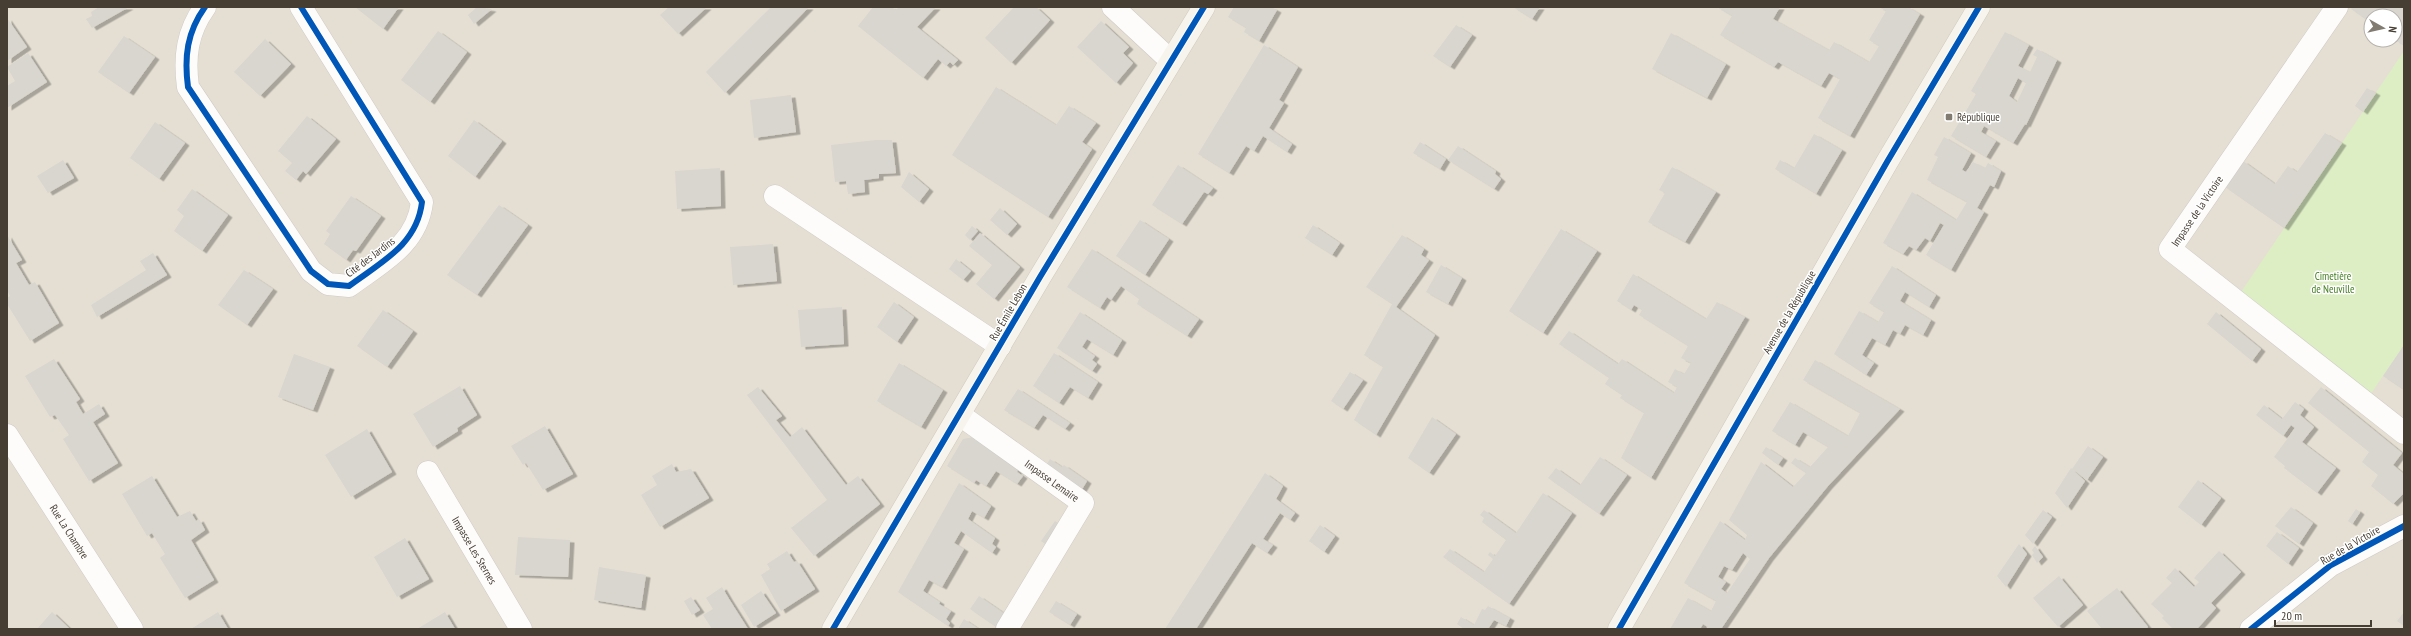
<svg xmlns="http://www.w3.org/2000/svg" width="2411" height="636" font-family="'PT Sans Narrow',sans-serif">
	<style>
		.residential { fill: #e5dfd3; fill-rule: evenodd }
		.green { fill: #ddedc4 }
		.building { fill: #d9d6cf; fill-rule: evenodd; filter: url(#shadow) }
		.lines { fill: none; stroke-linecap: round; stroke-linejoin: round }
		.street-casing { stroke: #cecbc5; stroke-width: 23 }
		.secondary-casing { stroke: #d0cabd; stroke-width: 23 }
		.street { stroke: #fdfcfb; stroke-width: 22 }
		.secondary { stroke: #f6f4ed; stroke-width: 22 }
		.cycleway-casing { stroke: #fff; stroke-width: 8 }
		.cycleway { stroke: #0057b8; stroke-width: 6 }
		.poi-dot { fill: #827b72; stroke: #fff; stroke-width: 1.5 }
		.labels { text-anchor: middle; stroke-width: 3; stroke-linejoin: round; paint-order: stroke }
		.poi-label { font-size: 11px; fill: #463e33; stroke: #fff; text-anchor: start }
		.street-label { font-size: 11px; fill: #463e33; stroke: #fff }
		.park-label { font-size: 11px; fill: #447e20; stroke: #fff }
	</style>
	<defs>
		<filter id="shadow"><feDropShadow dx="4.5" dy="2.5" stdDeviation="0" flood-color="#0004"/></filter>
	</defs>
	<rect width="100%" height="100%" fill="#f0ede7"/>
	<path class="residential" d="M7 7H2404V629H7ZM2371 16H2395V40H2371Z"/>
	<path class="green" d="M2404 51V345L2366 401 2239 295Z"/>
	<path class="building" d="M99 7H129L92 28 86 19 92 16 91 12Z
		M355 7H399L383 29Z
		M477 7 492 9 474 24 468 15Z
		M669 7H707L678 34 660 15Z
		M771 7H809L725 93 706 72Z
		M873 7H891L896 10 899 7H936L917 27 958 60 953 65 950 62 946 66 938 59 923 78 858 26Z
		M1014 7H1036L1050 20 1011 63 985 38Z
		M1234 7H1271L1277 10 1259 41 1244 32 1246 28 1228 17Z
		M1513 7H1540L1532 19Z
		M1717 7H1780L1773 19 1829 50 1834 42 1869 62 1879 46 1869 40 1886 11 1879 7H1908L1920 14 1850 136 1818 118 1840 79 1829 73 1821 86 1778 62 1774 67 1720 35 1732 16Z
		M2353 7H2401L2404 9 2403 45 2395 40V16H2371V23L2351 9Z
		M7 18 27 47 7 61Z
		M1101 21 1129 47 1123 53 1133 63 1116 83 1077 47Z
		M1456 25 1472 35 1450 67 1433 56Z
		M438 31 467 52 430 102 401 80Z
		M2005 32 2029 45 2018 66 2030 72 2037 57 2033 55 2037 49 2057 60 2026 125 2025 124 2013 143 1984 126 1981 132 1996 141 1986 157 1951 136 1976 94 1971 91ZM2018 78 2026 83 2017 102 2009 96Z
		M1671 33 1726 64 1707 98 1652 69Z
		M124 36 155 57 129 93 98 72Z
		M265 39 291 64 260 96 234 72Z
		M1264 45 1298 67 1279 100 1284 103 1269 128 1292 144 1287 152 1263 136 1254 151 1246 146 1229 173 1198 154Z
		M28 53 47 82 7 108V86L15 81 7 67Z
		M996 87 1056 125 1069 106 1096 123 1082 142 1092 149 1048 217 952 155Z
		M2367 88 2376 93 2363 112 2355 106Z
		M791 95 796 132 754 138 750 100Z
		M307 116 336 139 306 174 303 171 296 180 285 171 292 163 278 151Z
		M474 120 502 141 475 177 448 156Z
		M155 122 185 143 159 179 130 158Z
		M2325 133 2342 143 2284 228 2225 187 2243 161 2275 184 2288 166 2297 172Z
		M1814 134 1842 150 1816 194 1775 169 1780 160 1794 168Z
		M1944 137 1971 153 1962 170 1966 172 1973 162 1985 168 1988 163 2001 171 1994 187 1990 185 1977 208 1984 212 1951 270 1926 255 1944 225 1940 223 1930 241 1925 238 1916 250 1909 246 1903 254 1883 243 1912 192 1956 220 1967 202 1927 180 1938 157 1934 155Z
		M876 140H892L896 173 879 174V178L864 180 865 192 848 194 846 181 835 182 831 145Z
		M1420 142 1446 159 1440 169 1413 153Z
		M1458 146 1496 171 1495 174 1501 179 1494 189 1448 160Z
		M63 160 74 178 48 193 37 176Z
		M1178 165 1213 188 1208 194 1204 192 1182 224 1152 205Z
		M1672 167 1716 192 1685 242 1648 222 1665 193 1659 190Z
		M720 168 721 206 677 209 675 171Z
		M909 172 929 189 919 202 901 187Z
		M192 189 228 215 202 251 174 231 184 216 177 210Z
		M351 196 381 216 356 251 353 250 346 260 324 244 330 234 326 231Z
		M499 205 528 225 477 295 447 275Z
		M1000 208 1017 224 1007 235 990 220Z
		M1140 220 1169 239 1145 275 1116 256Z
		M1313 225 1340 243 1332 255 1305 238Z
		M972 226 978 231 970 240 965 235Z
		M1561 229 1597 251 1543 333 1509 311Z
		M980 233 1020 267 994 299 976 284 992 265 969 246Z
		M7 235 22 260 16 263 29 285 35 282 59 323 30 341 7 304V298L10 296 7 290Z
		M1402 235 1424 249 1421 255 1429 260 1396 307 1435 335 1376 435 1354 420 1383 367 1364 355 1392 304 1366 287Z
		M773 244 777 281 733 285 730 247Z
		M1092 249 1199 319 1187 336 1137 304 1139 299 1121 286 1111 300 1107 297 1100 308 1067 287Z
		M153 253 167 275 97 317 91 305 146 270 140 261Z
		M956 259 971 271 963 280 949 269Z
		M1441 265 1462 278 1448 304 1426 292Z
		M1892 266 1936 295 1929 307 1905 292 1900 301 1931 320 1923 335 1905 325 1900 334 1893 330 1885 345 1872 338 1862 355 1874 363 1866 375 1834 354 1859 311 1878 322 1884 312 1869 303Z
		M244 270 273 289 247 325 218 305Z
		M1633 274 1706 319 1717 302 1745 317 1651 478 1621 458 1644 413 1620 398 1622 395 1605 384 1609 378 1559 344 1569 331 1618 364 1622 359 1674 393 1677 387 1668 382 1675 369 1684 374 1691 363 1681 358 1688 346 1639 315 1642 310 1634 305 1631 310 1617 301Z
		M894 302 914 317 897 342 877 327Z
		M842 307 844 344 801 347 798 310Z
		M383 310 413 331 387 367 357 346Z
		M1080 312 1122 340 1113 355 1087 339 1082 347 1095 356 1092 360 1097 364 1092 371 1057 348Z
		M2216 312 2261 349 2252 361 2207 324Z
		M2404 345V390L2383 376Z
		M1054 353 1098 382 1088 398 1070 387 1059 403 1033 386Z
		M294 354 330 367 313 410 278 397Z
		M54 359 80 399 76 402 83 414 99 404 105 414 93 422 118 463 89 481 63 439 69 435 55 415 50 417 25 376Z
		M1815 360 1900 409 1828 486 1769 558 1721 629H1711L1703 624 1700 629H1670L1688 598 1711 611 1716 601 1684 583 1720 521 1745 540 1747 535 1729 520 1761 462 1793 487 1806 473 1791 463 1795 458 1810 467 1828 447 1803 432 1795 445 1772 431 1790 402 1848 436 1860 413 1803 380ZM1743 553 1750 559 1727 593 1721 589 1726 582 1718 577 1724 566 1732 570Z
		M899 363 943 390 921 427 877 401Z
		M1350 372 1363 380 1343 409 1331 401Z
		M460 386 477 415 457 428 458 431 433 447 413 414Z
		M758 387 782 416 776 420 790 437 802 427 846 485 858 476 880 504 814 556 791 528 827 500 747 395Z
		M2321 387 2402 453 2393 465 2404 474V493L2393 504 2371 486 2378 475 2362 462 2369 452 2308 403Z
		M1018 389 1070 423 1065 429 1043 415 1034 428 1004 410Z
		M2295 402 2304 409 2300 415 2314 427 2302 442 2336 468 2317 493 2284 468 2285 466 2274 457 2295 428 2291 425 2283 436 2256 415 2264 405 2282 419Z
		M1432 417 1456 434 1429 473 1408 458Z
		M545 426 573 474 543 490 526 463 523 465 511 446Z
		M367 429 392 472 351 497 325 455Z
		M974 437 1019 467 1017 472 1023 476 1017 484 996 471 986 486 976 480 974 483 947 466 963 439Z
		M2088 446 2103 457 2087 480 2072 469Z
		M1766 447 1783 458 1778 465 1762 453Z
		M1600 457 1627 475 1599 514 1548 478 1556 468 1580 485Z
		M1050 459 1062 467 1064 465 1087 481 1081 491 1045 467Z
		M672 464 676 472 691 469 709 498 660 527 641 495 657 485 652 476Z
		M2071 468 2085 481 2067 508 2055 493Z
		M1265 473 1283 486 1276 499 1295 513 1290 520 1280 513 1263 539 1273 545 1267 553 1252 543 1196 629H1165Z
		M152 476 177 517 190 511 196 521 199 519 205 530 191 540 214 580 185 598 160 558 165 554 158 543 152 533 147 536 122 494Z
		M2198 480 2221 498 2201 525 2178 507Z
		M959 483 991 506 984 518 972 511 968 519 995 538 992 544 996 547 992 553 961 531 954 543 964 549 942 587 929 580 923 591 940 602 939 604 951 611 946 619 950 623 948 626 898 592Z
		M1543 493 1572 513 1509 604 1443 557 1450 549 1484 572 1493 559 1488 555 1490 552 1495 556 1506 540 1482 522 1484 518 1480 515 1484 510 1516 533Z
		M2291 507 2313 523 2299 544 2275 526Z
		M2356 509 2360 512 2352 524 2348 521Z
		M2043 510 2052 517 2033 544 2025 535Z
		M1055 521 1066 528 1052 549 1041 541Z
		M1320 525 1335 536 1324 552 1309 541Z
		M2277 532 2299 548 2288 564 2266 546Z
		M518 537 570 540 568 577 515 575Z
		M405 538 429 579 397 597 374 557Z
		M2019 544 2027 554 2006 587 1997 576Z
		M2035 546 2043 557 2037 563 2032 555 2034 553 2032 550Z
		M787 551 794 562 797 561 815 589 781 611 761 575 770 569 767 564Z
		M2219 551 2241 572 2211 603 2216 608 2197 629H2173L2162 618 2164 616 2151 604 2172 583 2166 578 2175 568 2194 587 2199 582 2194 578Z
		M599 567 646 575 641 608 594 600Z
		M2059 576 2083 605 2058 627 2033 598Z
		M722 587 729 599 748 629H712L703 615 713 609 706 598Z
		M2117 588 2148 627 2146 629H2102L2087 611Z
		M761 591 776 613 754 627 741 605Z
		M979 596 1011 618 999 629 970 609Z
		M691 597 700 610 692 615 684 601Z
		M1056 601 1077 614 1070 625 1049 612Z
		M1488 606 1510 618 1506 626 1494 620 1488 629H1464L1457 624 1461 617 1474 625 1482 609 1485 610Z
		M52 612 70 629H37Z
		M218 612 228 629H191Z
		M445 612 455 629H417Z
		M2404 612V626L2397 621Z
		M964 619 979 629H958Z"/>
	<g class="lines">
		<defs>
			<g id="street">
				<path d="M205 7C187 32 184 57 188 87L311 271 328 284 349 286C381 262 417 245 422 202L301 7"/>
				<path d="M1113 7 1170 60"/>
				<path d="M2337 7 2170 249 2404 433"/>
				<path d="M775 196 1000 346"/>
				<path id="s1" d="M960 415 1083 503 1007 629"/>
				<path id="s2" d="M7 435 132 629"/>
				<path id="s3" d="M428 472 521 629"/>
				<path d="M2251 629 2331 565 2404 526"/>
			</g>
			<path id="secondary" d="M833 629 1040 277 1204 7
				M1619 629 1887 162 1979 7"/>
		</defs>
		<use href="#street" class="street-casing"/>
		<use href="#secondary" class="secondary-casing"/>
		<use href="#street" class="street"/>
		<use href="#secondary" class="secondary"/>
		<defs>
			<path id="cycleway" d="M205 7C187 32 184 57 188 87L311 271 328 284 349 286C381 262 417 245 422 202L301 7
				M833 629 1040 277 1204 7
				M1619 629 1887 162 1979 7
				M2251 629 2331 565 2404 526"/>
		</defs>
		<use href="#cycleway" class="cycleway-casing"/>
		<use href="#cycleway" class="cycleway"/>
	</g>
	<rect class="poi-dot" x="1945" y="113" width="8" height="8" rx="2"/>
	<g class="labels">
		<g class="poi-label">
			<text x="1957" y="121">République</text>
		</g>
		<g class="street-label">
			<text transform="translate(2197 211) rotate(-56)" y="4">Impasse de la Victoire</text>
			<text transform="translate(370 257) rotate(-37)" y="4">Cité des Jardins</text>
			<text transform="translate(1008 312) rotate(-60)" y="4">Rue Émile Lebon</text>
			<text transform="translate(1789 312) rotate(-60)" y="4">Avenue de la République</text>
			<text dy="4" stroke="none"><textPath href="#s1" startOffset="113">Impasse Lemaire</textPath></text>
			<text dy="4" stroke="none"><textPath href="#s2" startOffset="115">Rue La Chambre</textPath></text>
			<text transform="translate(2350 545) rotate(-30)" y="4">Rue de la Victoire</text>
			<text dy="4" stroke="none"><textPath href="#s3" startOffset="91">Impasse Les Sternes</textPath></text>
		</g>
		<g class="park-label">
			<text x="2333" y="280">Cimetière<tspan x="2333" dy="13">de Neuville</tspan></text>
		</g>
	</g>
	<rect width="2411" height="636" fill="none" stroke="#463e33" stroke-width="16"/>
	<g transform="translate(2383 28) rotate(98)"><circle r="19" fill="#ffffff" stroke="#b5b2ad"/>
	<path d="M0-3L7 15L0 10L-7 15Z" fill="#827b72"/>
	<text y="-6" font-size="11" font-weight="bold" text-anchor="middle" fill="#463e33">N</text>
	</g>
	<path d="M2275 620v6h96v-6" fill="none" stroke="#463e33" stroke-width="2"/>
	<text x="2281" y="620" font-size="12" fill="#463e33" stroke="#ffffff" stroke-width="3" paint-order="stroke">20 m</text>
</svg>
